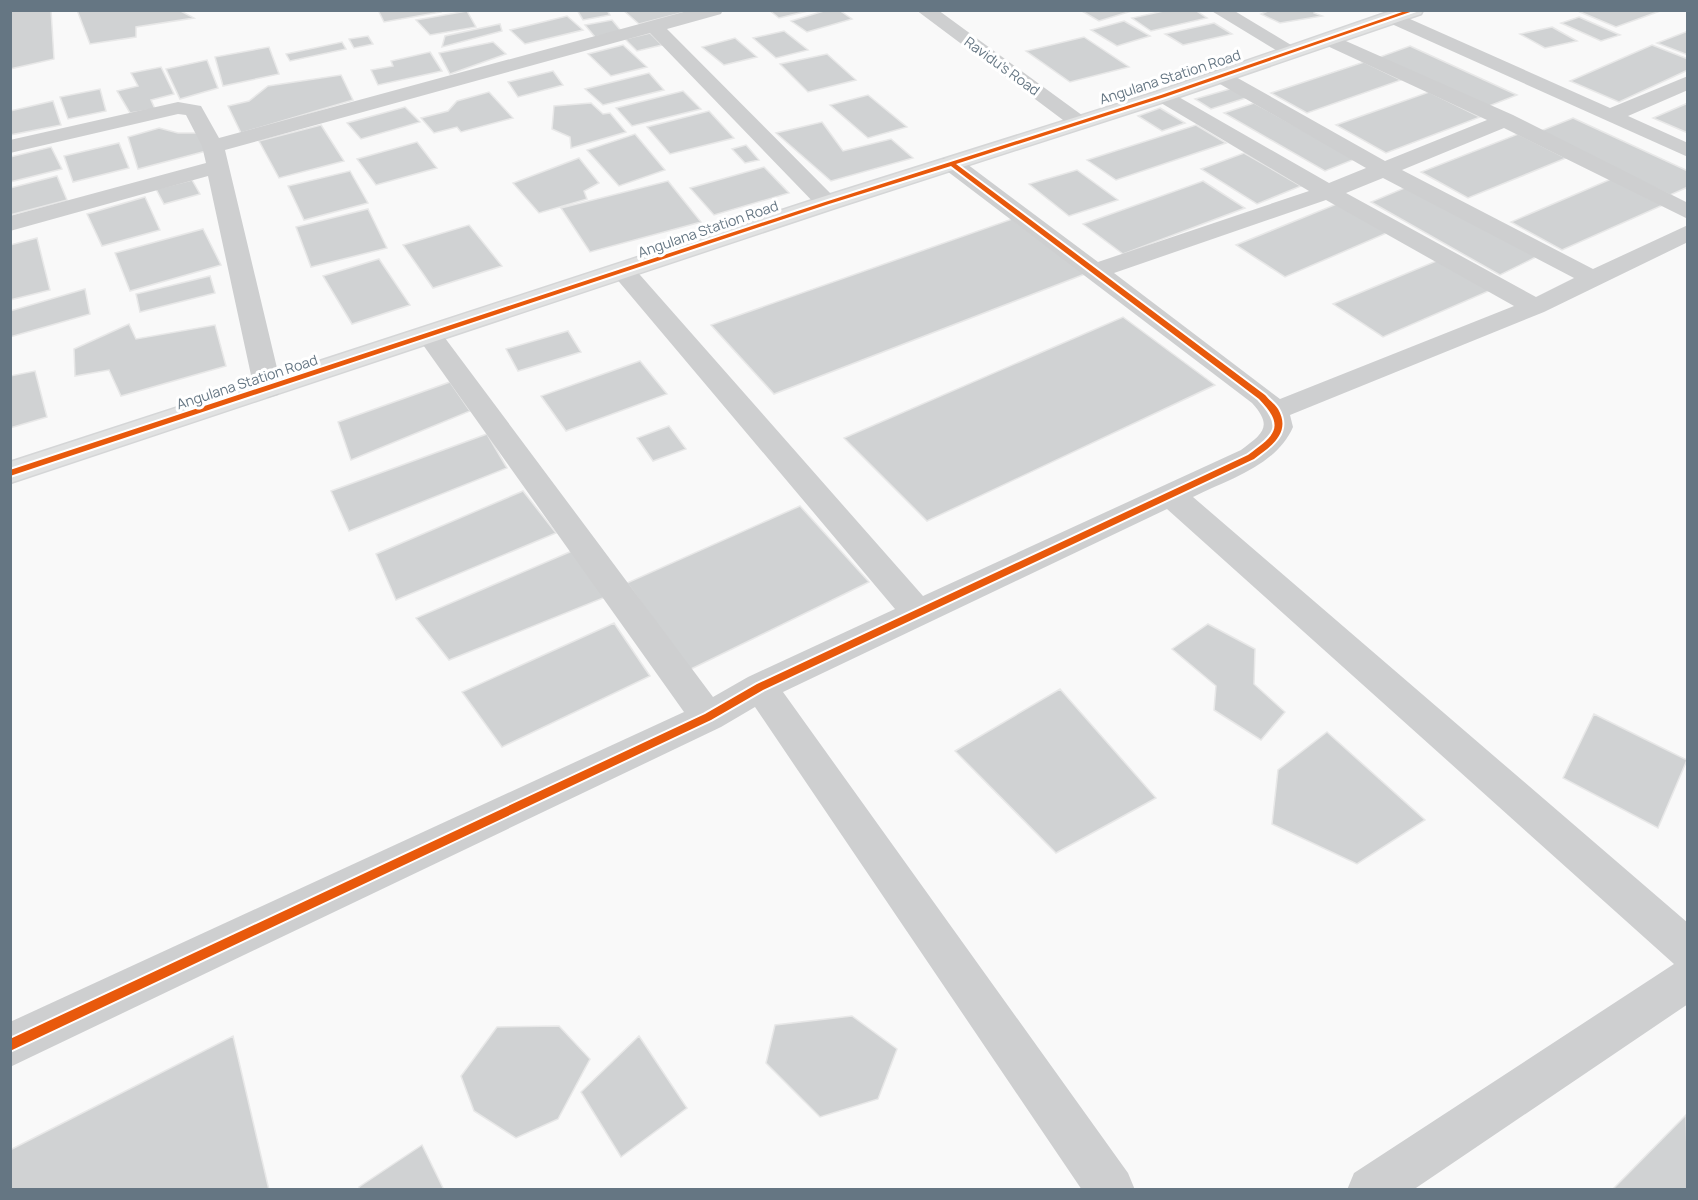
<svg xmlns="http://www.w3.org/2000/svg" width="1698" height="1200" font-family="Manrope,sans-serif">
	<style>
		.building { fill: #d0d2d3; stroke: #e8e8e8; stroke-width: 1.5 }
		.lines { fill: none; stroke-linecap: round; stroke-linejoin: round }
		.secondary-casing { stroke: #d5d6d7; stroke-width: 3 }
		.street { fill: #cecfd0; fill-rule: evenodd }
		.secondary { fill: #e1e2e2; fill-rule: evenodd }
		.cycleway-casing { stroke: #fff; stroke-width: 4 }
		.cycleway { fill: #e8590c; fill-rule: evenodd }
		.labels { text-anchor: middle; stroke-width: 6; stroke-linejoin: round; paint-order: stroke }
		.far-street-label { font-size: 14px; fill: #657683; stroke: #fff }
	</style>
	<rect width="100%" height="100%" fill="#f9f9f9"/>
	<path class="building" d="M10 10H51L54 59 10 69Z
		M77 10H179L194 18 136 27V37L90 44Z
		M378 10H440L441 12 384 22Z
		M577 10H607L610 15 583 20Z
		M623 10H688L689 11 639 24Z
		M769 10H812L779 18Z
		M827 10H839L852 19 807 32 791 21Z
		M1080 10H1135L1099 21Z
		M1168 10H1195L1207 18 1151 31 1132 18Z
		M1270 10H1316L1314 13 1322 16 1280 23 1261 14Z
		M1583 10H1663L1616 27 1580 12Z
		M467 11 476 27 430 35 416 20Z
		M567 16 583 30 525 44 510 30Z
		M1579 17 1620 35 1601 41 1561 23Z
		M612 20 622 32 595 37 585 25Z
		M1124 21 1150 36 1117 46 1091 30Z
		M1214 23 1232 34 1183 45 1165 34Z
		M500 24 502 31 442 47 445 36Z
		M1552 27 1577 41 1545 48 1520 34Z
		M784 31 808 50 776 58 753 38Z
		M1688 31V55L1657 43Z
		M650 33 662 45 637 51 625 39Z
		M368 36 373 44 354 48 349 39Z
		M1084 37 1129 67 1070 82 1026 51Z
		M735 38 757 57 724 65 702 47Z
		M342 42 346 49 290 61 286 54Z
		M493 42 506 54 450 74 439 53Z
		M623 45 647 67 611 76 588 54Z
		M1652 45 1688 59V70L1619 102 1570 81Z
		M1410 46 1517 95 1484 108 1377 58Z
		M269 47 279 74 223 86 215 57Z
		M430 52 442 71 378 85 371 70 393 66 391 61Z
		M827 54 856 80 808 92 780 64Z
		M207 60 218 88 180 99 166 69Z
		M1364 62 1401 80 1307 113 1271 93Z
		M161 67 174 94 151 100 155 109 130 113 117 91 138 86 131 73Z
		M553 71 563 85 518 97 508 82Z
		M649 73 664 90 603 105 585 89Z
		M341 75 353 100 241 133 228 106 249 101 268 86Z
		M1233 88 1249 97 1211 109 1195 99Z
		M100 89 106 111 68 119 60 97Z
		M683 91 701 109 632 126 616 108Z
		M489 92 513 118 461 132 457 127 434 133 421 118 448 111 457 101Z
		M1429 92 1480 117 1386 153 1336 125Z
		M868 95 907 127 868 138 830 105Z
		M53 101 61 125 10 135V111Z
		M591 103 603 114 610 113 626 132 571 148 570 137 552 129 554 106Z
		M1254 103 1355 159 1325 171 1224 113Z
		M1688 103V133L1653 118Z
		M405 107 420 122 361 139 347 123Z
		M1160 108 1185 123 1162 131 1138 116Z
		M709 111 734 138 670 154 647 127Z
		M1573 118 1688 171V187L1670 195 1538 132Z
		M822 122 843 151 891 139 913 158 831 181 776 133Z
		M321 125 344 161 279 178 259 141Z
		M1196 125 1226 143 1116 180 1087 160Z
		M159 128 178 133H203L210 150 138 169 128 137Z
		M635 134 665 170 619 186 587 150Z
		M1518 134 1566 158 1468 198 1421 172Z
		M417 142 437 168 376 185 357 159Z
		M119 143 129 168 73 182 64 156Z
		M746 145 759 160 745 163 732 149Z
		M51 147 62 169 10 182V157Z
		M1244 153 1301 186 1257 204 1201 169Z
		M579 158 599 183 584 191 587 199 539 213 513 183Z
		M764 167 789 193 714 215 690 188Z
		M1077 170 1118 200 1069 216 1029 184Z
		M350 171 368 203 304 220 288 186Z
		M57 176 67 200 10 215V188Z
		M1611 179 1663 205 1562 250 1511 222Z
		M192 180 200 194 164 204 156 189Z
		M668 181 701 222 590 252 561 208Z
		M1203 181 1245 208 1123 254 1083 224Z
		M1409 186 1538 256 1500 275 1371 202Z
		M145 197 160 230 102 246 87 214Z
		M1339 203 1389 232 1285 277 1236 245Z
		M368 209 387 248 311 267 296 227Z
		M1012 219 1085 274 774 394 711 325Z
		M469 225 502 266 433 288 403 245Z
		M203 229 221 265 130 291 115 253Z
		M37 238 50 290 10 300V245Z
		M379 259 410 305 352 324 323 276Z
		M1441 259 1491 290 1383 337 1333 304Z
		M210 276 215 293 140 312 136 294Z
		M85 289 90 314 10 337V311Z
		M1123 317 1215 385 927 521 844 438Z
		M129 324 136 339 215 325 226 366 121 396 109 370 75 376 74 349Z
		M568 331 581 352 518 371 506 349Z
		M640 361 667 394 566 431 541 396Z
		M35 371 47 417 10 428V376Z
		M450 382 470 411 351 460 338 422Z
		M669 426 686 449 653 461 637 438Z
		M487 434 507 468 349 531 331 491Z
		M523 491 556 533 396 600 376 554Z
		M800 506 869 582 689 670 627 583Z
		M572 551 608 596 449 660 416 618Z
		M614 623 650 676 502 747 462 692Z
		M1208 624 1255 649 1254 684 1285 712 1261 740 1214 710 1216 686 1172 649Z
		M1060 689 1156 798 1056 853 955 751Z
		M1594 714 1687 760 1658 828 1563 778Z
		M1327 732 1425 820 1357 864 1272 824 1278 770Z
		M852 1016 897 1049 878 1099 820 1117 766 1063 775 1025Z
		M559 1026 590 1059 558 1119 516 1138 474 1111 461 1076 497 1027Z
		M233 1036 269 1190H10V1150Z
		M639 1036 687 1108 621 1157 581 1092Z
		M1686 1115 1688 1190 1613 1189Z
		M422 1145 444 1190H360L359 1187Z"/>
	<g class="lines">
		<defs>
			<path id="secondary" d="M1394 10H1423L1421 14 1170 100 835 208 10 483V462L819 198 1156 92Z"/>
		</defs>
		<use href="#secondary" class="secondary-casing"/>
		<path class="street" d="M691 10H723L721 14 667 29 835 198 839 203 835 208H819L650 33 225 150 282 389 278 395 268 398 258 395 254 389 208 176 10 231V216L206 163 202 146 186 115 178 114 10 153V140L178 102 201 106 219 138Z
			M916 10H938L1090 121 1087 126H1071Z
			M1210 10H1233L1301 51 1298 55H1284Z
			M1392 11 1610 108 1688 76V90L1628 116 1688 143V157L1385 21 1383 17Z
			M1330 34 1513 115 1688 203V219L1504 128 1402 170 1593 269 1688 225V242L1544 312 1290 415 1293 427C1276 466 1229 479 1193 497L1688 923V1004L1413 1190H1347L1354 1173 1674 964 1167 509 783 692 1128 1173 1135 1190H1082L755 707 721 727 10 1067V1022L684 712 421 342 417 336 421 330 430 328 439 330 713 697 748 677 895 609 615 277 612 272 615 267 624 265 633 267 923 596 1241 450C1262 434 1274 427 1252 403L943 168 940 163 943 158H959L1098 262 1309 191 1156 100 1153 96 1156 92H1170L1329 183 1366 168 1213 80 1210 76 1213 72H1227L1385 161 1487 120 1323 44 1320 40ZM1383 178 1574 278 1536 297 1346 193ZM1326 200 1514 306 1280 399 1114 273Z"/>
		<use href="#secondary" class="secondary"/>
		<defs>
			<path id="cycleway" d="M1408 10H1416L1165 97 956 164 1265 395C1269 400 1275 404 1278 409 1292 433 1270 447 1254 459L763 690 711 720 10 1051V1039L705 714 757 684 1248 455C1275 435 1286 427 1259 399L951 166 829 204 10 476V470L825 202 1161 95Z"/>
		</defs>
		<use href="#cycleway" class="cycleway-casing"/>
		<use href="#cycleway" class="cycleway"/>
	</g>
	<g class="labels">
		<g class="far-street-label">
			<text transform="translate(1002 66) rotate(36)" y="5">Ravidu's Road</text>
			<text transform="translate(1170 77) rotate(-18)" y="5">Angulana Station Road</text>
			<text transform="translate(708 229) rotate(-19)" y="5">Angulana Station Road</text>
			<text transform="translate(247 382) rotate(-18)" y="5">Angulana Station Road</text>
		</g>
	</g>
	<rect width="1698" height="1200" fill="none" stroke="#657683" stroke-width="24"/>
</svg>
